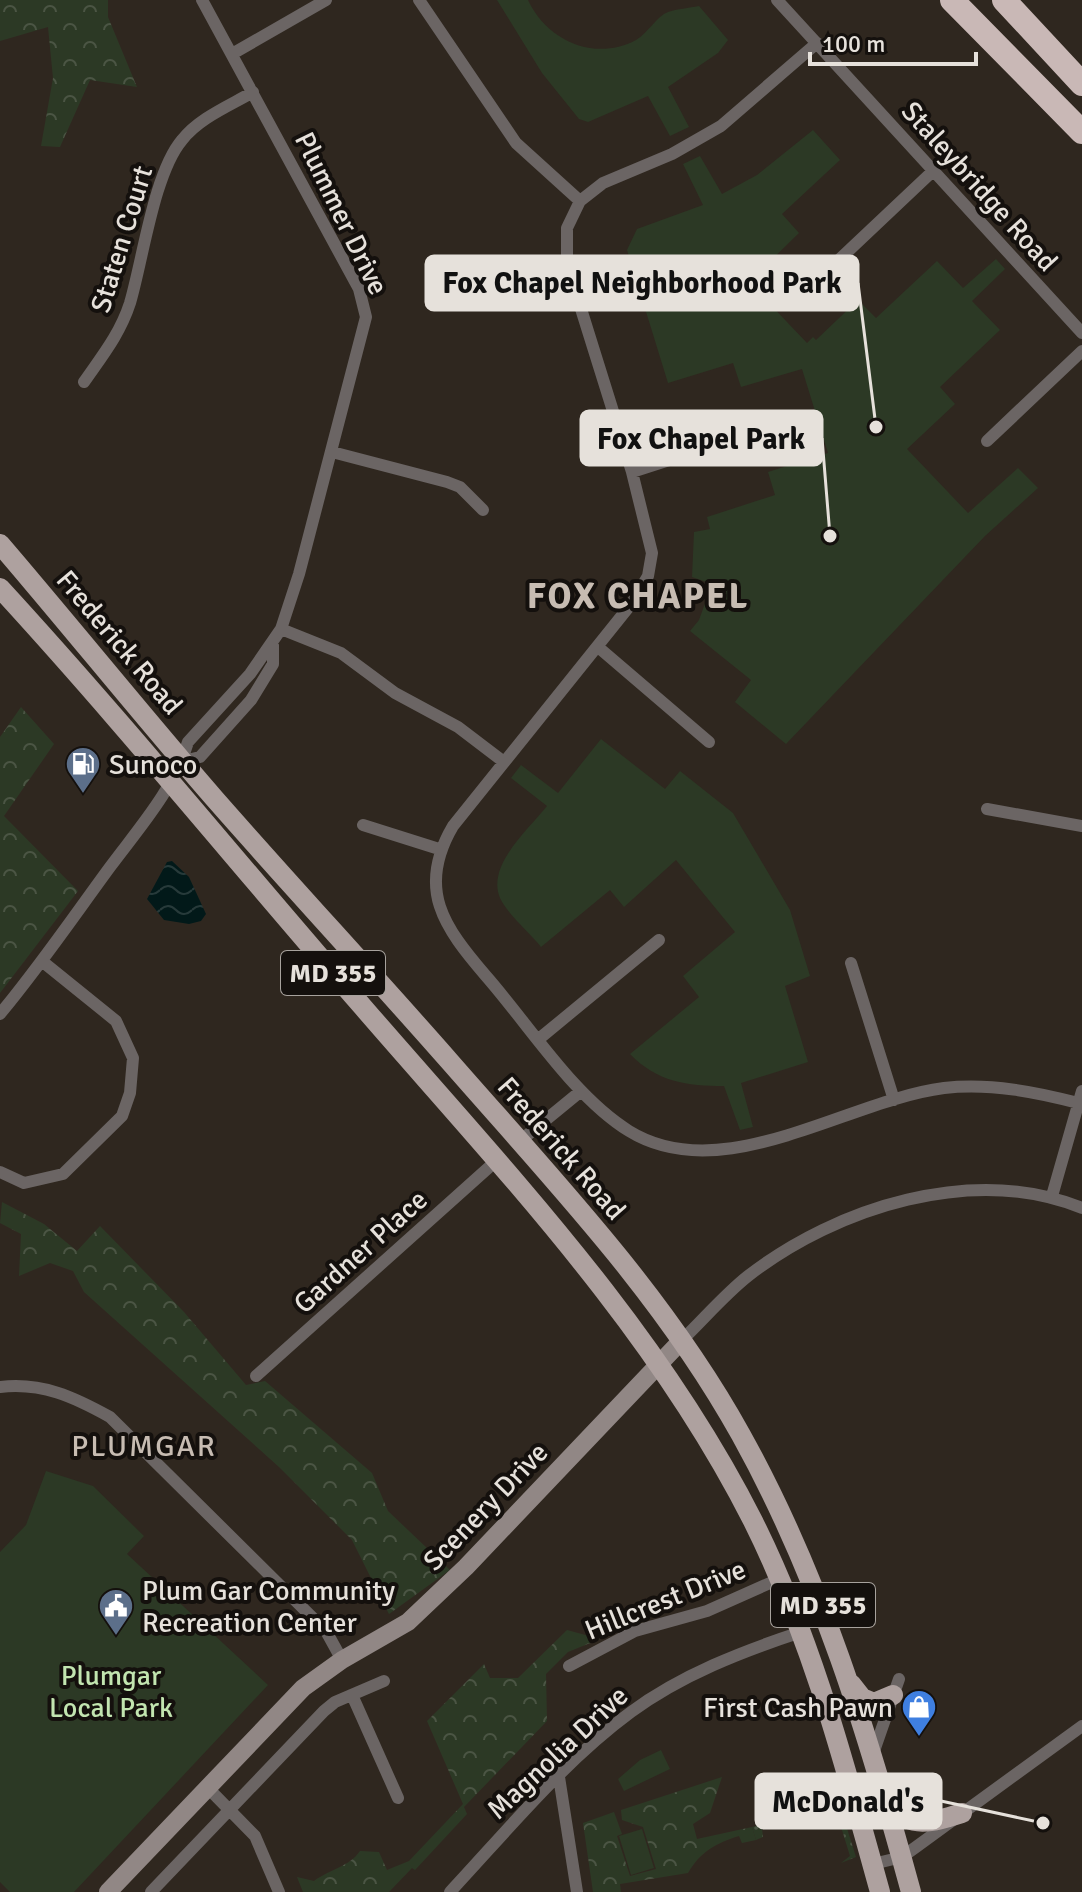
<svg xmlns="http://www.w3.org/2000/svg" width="1082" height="1892" font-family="Signika,sans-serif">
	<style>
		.grass { fill: url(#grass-dots) }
		.forest { fill: url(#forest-crowns) }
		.park { fill: #2c3925 }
		.water { fill: url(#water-waves) }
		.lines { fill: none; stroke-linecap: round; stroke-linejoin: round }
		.street { stroke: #6b6564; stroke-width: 12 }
		.secondary { stroke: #918785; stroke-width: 18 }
		.primary { stroke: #aea19f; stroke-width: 20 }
		.highway { stroke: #c9b8b6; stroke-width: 24 }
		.labels { text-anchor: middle; stroke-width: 8; stroke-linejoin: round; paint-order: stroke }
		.shield { fill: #14100d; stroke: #a7a29d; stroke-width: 2 }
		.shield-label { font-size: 26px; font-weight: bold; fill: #e6e1db }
		.street-label { font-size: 28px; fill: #e6e1db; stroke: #14100d }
		.poi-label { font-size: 28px; fill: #e6e1db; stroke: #14100d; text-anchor: start }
		.park-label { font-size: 28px; fill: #c2e5b0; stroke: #14100d }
		.neighbourhood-label { font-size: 30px; letter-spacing: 2px; fill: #c7bcb2; stroke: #14100d }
		.district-label { font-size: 36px; font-weight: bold; letter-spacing: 2px; fill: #c7bcb2; stroke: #14100d }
		.leader { fill: none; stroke: #e6e1db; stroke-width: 3 }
		.callout-dot { fill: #e6e1db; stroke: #14100d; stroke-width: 3 }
		.callout { fill: #e6e1db; stroke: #e6e1db; stroke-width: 3 }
		.callout-label { font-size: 30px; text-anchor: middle; font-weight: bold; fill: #111 }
	</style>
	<defs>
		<pattern id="grass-dots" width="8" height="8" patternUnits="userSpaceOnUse" patternTransform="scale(2)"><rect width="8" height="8" fill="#2c3925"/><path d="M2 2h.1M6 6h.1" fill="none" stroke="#4b5544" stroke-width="1.8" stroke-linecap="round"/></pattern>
		<pattern id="forest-crowns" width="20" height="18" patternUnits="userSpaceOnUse" patternTransform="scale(2)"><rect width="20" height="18" fill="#2c3925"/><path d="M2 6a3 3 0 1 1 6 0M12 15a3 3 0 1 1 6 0" fill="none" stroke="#4b5544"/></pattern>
		<pattern id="water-waves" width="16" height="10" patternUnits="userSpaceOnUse" patternTransform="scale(2)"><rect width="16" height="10" fill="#021919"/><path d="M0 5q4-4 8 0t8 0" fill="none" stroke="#273a3a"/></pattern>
	</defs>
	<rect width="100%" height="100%" fill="#2f271f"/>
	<path class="grass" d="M838 1800 856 1857 841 1863 850 1856 838 1817 826 1820 823 1812 762 1829 763 1837 756 1840 752 1827 837 1805Z"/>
	<path class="forest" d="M0 0H108V17L137 87 90 80 60 147 41 146 53 78 48 27 0 41Z
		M21 707 54 744 4 816 78 891 0 993V737Z
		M2 1202 44 1224 77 1251 100 1226 184 1312 246 1385 265 1381 372 1473 388 1511 450 1570 389 1614 352 1540 279 1467 84 1292 73 1271 50 1263 19 1276 21 1234 0 1223Z
		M567 1630 600 1639 568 1652 546 1674 547 1721 464 1807 467 1814 415 1870 412 1868 389 1892H303L297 1877 314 1881C330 1869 349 1867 360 1851L379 1852 387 1870 409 1861 463 1804 427 1721 484 1664 490 1678H518Z
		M722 1777 710 1813 693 1824 697 1839 752 1827 756 1840 742 1843 739 1836C716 1843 700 1852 688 1873L620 1884 621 1892H593L583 1823 614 1812 622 1834 617 1836 630 1876 656 1869 643 1827 622 1820 621 1810Z"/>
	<path class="park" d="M497 0H528C547 41 595 62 636 40 648 33 657 16 668 12 677 9 689 8 699 6L728 40 718 53 668 87 689 127 670 136 648 96 588 122 579 119 542 73Z
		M813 130 840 160 782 214 799 233 749 282 807 343 813 337 816 340 858 300 876 318 937 261 963 288 996 259 1005 269 972 301 1000 330 940 387 955 404 907 449 968 513 1018 468 1038 488 985 536 786 744 735 702 751 680 690 631 699 620 712 584 692 577 694 532 710 529 707 517 775 495 768 472 828 453 802 369 741 387 733 363 668 383 627 250 637 229 703 205 683 164 700 156 722 194 757 175Z
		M601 739 665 789 680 771 733 813 790 910 810 976 785 986 808 1062 741 1083 753 1127 740 1130 724 1086C687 1086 657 1082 630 1054L699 997 683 976 735 932 676 860 624 907 610 890 541 947C529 932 508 915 500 898 486 865 530 828 547 806L511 778 521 765 558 793Z
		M46 1471 93 1486 144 1536 127 1554 268 1685 74 1892H10L0 1882V1552L26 1525Z
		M661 1750 670 1769 624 1791 618 1779 640 1760Z
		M642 1829 654 1868 631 1875 619 1836Z"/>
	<path class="water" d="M172 861 189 877 206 914 201 921 189 924 164 920 147 899 167 862Z"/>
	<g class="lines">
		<path class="street" d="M419 0 516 143 580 201
			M777 0 1082 333
			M817 43 721 126 672 154 603 183 580 201 567 228V264L632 472 652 553 648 576 632 603 453 826C416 889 444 927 486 976 529 1025 574 1097 629 1131 723 1189 848 1100 944 1088 991 1083 1037 1092 1082 1104
			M232 54 326 0
			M826 272 933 171
			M84 382C102 356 120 334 130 303 143 259 154 173 182 140 199 118 229 106 253 92
			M987 441 1082 351
			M332 452 447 482 460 487 483 510
			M632 472 762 430
			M281 629 341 653 395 693 458 727 504 762
			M598 647 709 742
			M183 761 200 757 251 700 273 664V645
			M987 809 1082 826
			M363 825 439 849
			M851 963 894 1100
			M0 1014C40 966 74 916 110 867 139 828 174 789 188 742L250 674 281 629 299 574 366 317 359 289 202 0
			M540 1038 659 940
			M520 1141 581 1091
			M0 1172 24 1183 63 1174 122 1116 130 1093 133 1058 116 1021 43 962
			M1052 1196 1082 1091
			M682 1340C704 1319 724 1295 748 1276 837 1207 973 1164 1082 1208
			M256 1376 496 1161
			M0 1387C42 1382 74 1397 110 1417L326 1631 342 1660
			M569 1666 635 1631 707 1611 779 1579
			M352 1695 398 1798
			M874 1751 899 1679
			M559 1777 577 1892
			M207 1787 255 1836 279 1892
			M873 1864 902 1857 916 1847 1082 1726
			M151 1892 324 1711 335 1702 384 1681
			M450 1892C507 1831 563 1762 631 1712 681 1675 743 1651 801 1632"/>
		<path class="secondary" d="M108 1892 303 1688 342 1660 408 1622 466 1567 682 1340"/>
		<path class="primary" d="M0 544C72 628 141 714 214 798 292 887 373 974 451 1063 555 1182 664 1296 741 1435 821 1579 868 1734 911 1892
			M0 588C124 723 241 867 362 1006 503 1169 655 1327 753 1521 812 1639 845 1766 880 1892
			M851 1684 862 1698 874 1703 893 1695
			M888 1807C912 1829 933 1822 962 1813"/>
		<path class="highway" d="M952 0 1082 132
			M1004 0 1082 84"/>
	</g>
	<defs>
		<symbol id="fuel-pin" viewBox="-11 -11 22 30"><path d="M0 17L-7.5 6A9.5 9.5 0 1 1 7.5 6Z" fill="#5c6f8a" stroke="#14100d"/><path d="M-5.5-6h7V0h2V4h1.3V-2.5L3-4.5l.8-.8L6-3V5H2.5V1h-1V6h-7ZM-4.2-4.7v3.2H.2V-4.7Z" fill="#fff"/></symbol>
		<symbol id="civic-pin" viewBox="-11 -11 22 30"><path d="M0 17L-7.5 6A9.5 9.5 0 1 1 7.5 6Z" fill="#5c6f8a" stroke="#14100d"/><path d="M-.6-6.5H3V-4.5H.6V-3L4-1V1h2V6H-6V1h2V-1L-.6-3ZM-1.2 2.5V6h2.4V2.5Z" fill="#fff"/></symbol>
		<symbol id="shop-pin" viewBox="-11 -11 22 30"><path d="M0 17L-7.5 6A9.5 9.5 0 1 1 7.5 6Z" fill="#3f7fe0" stroke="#14100d"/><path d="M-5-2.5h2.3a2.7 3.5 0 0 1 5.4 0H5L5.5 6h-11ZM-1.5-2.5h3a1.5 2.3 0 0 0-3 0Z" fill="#fff"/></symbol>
	</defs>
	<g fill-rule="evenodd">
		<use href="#fuel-pin" x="63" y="744" width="40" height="54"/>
		<use href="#civic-pin" x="96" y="1586" width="40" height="54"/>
		<use href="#shop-pin" x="899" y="1687" width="40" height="54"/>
	</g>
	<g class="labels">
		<g class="shield">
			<rect x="281" y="951" width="104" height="44" rx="6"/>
			<rect x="771" y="1583" width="104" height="44" rx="6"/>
		</g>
		<g class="shield-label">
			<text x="333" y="982">MD 355</text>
			<text x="823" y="1614">MD 355</text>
		</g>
		<g class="street-label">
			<text transform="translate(980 186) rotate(48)" y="10">Staleybridge Road</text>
			<text transform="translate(342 213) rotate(64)" y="10">Plummer Drive</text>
			<text transform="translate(121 239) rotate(-73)" y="10">Staten Court</text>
			<text transform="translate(120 642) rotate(50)" y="10">Frederick Road</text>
			<text transform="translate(562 1148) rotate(49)" y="10">Frederick Road</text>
			<text transform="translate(360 1251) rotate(-42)" y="10">Gardner Place</text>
			<text transform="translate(485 1506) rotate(-46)" y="10">Scenery Drive</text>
			<text transform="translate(665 1599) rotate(-22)" y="10">Hillcrest Drive</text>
			<text transform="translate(557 1752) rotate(-43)" y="10">Magnolia Drive</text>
		</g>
		<g class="poi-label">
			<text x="109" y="774">Sunoco</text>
			<text x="142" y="1600">Plum Gar Community<tspan x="142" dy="32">Recreation Center</tspan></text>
			<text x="893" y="1717" text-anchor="end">First Cash Pawn</text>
		</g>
		<g class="park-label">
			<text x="111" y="1685">Plumgar<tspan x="111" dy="32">Local Park</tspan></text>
		</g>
		<g class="neighbourhood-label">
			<text x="144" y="1456">PLUMGAR</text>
		</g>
		<g class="district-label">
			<text x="638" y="608">FOX CHAPEL</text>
		</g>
	</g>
	<path class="leader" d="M876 427L858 283M830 536L822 438M1043 1823L941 1801"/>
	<g class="callout-dot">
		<circle cx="876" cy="427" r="8"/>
		<circle cx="830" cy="536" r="8"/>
		<circle cx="1043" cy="1823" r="8"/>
	</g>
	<g class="callout">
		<rect x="426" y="256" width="432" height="54" rx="8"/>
		<rect x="581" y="411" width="241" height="54" rx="8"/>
		<rect x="756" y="1774" width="185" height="54" rx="8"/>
	</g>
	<g class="callout-label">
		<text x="642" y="293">Fox Chapel Neighborhood Park</text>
		<text x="701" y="449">Fox Chapel Park</text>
		<text x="848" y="1812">McDonald's</text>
	</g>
	<path d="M810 52v12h166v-12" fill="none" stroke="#e6e1db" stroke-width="4"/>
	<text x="822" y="52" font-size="24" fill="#e6e1db" stroke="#14100d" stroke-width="6" paint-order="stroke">100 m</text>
</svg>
